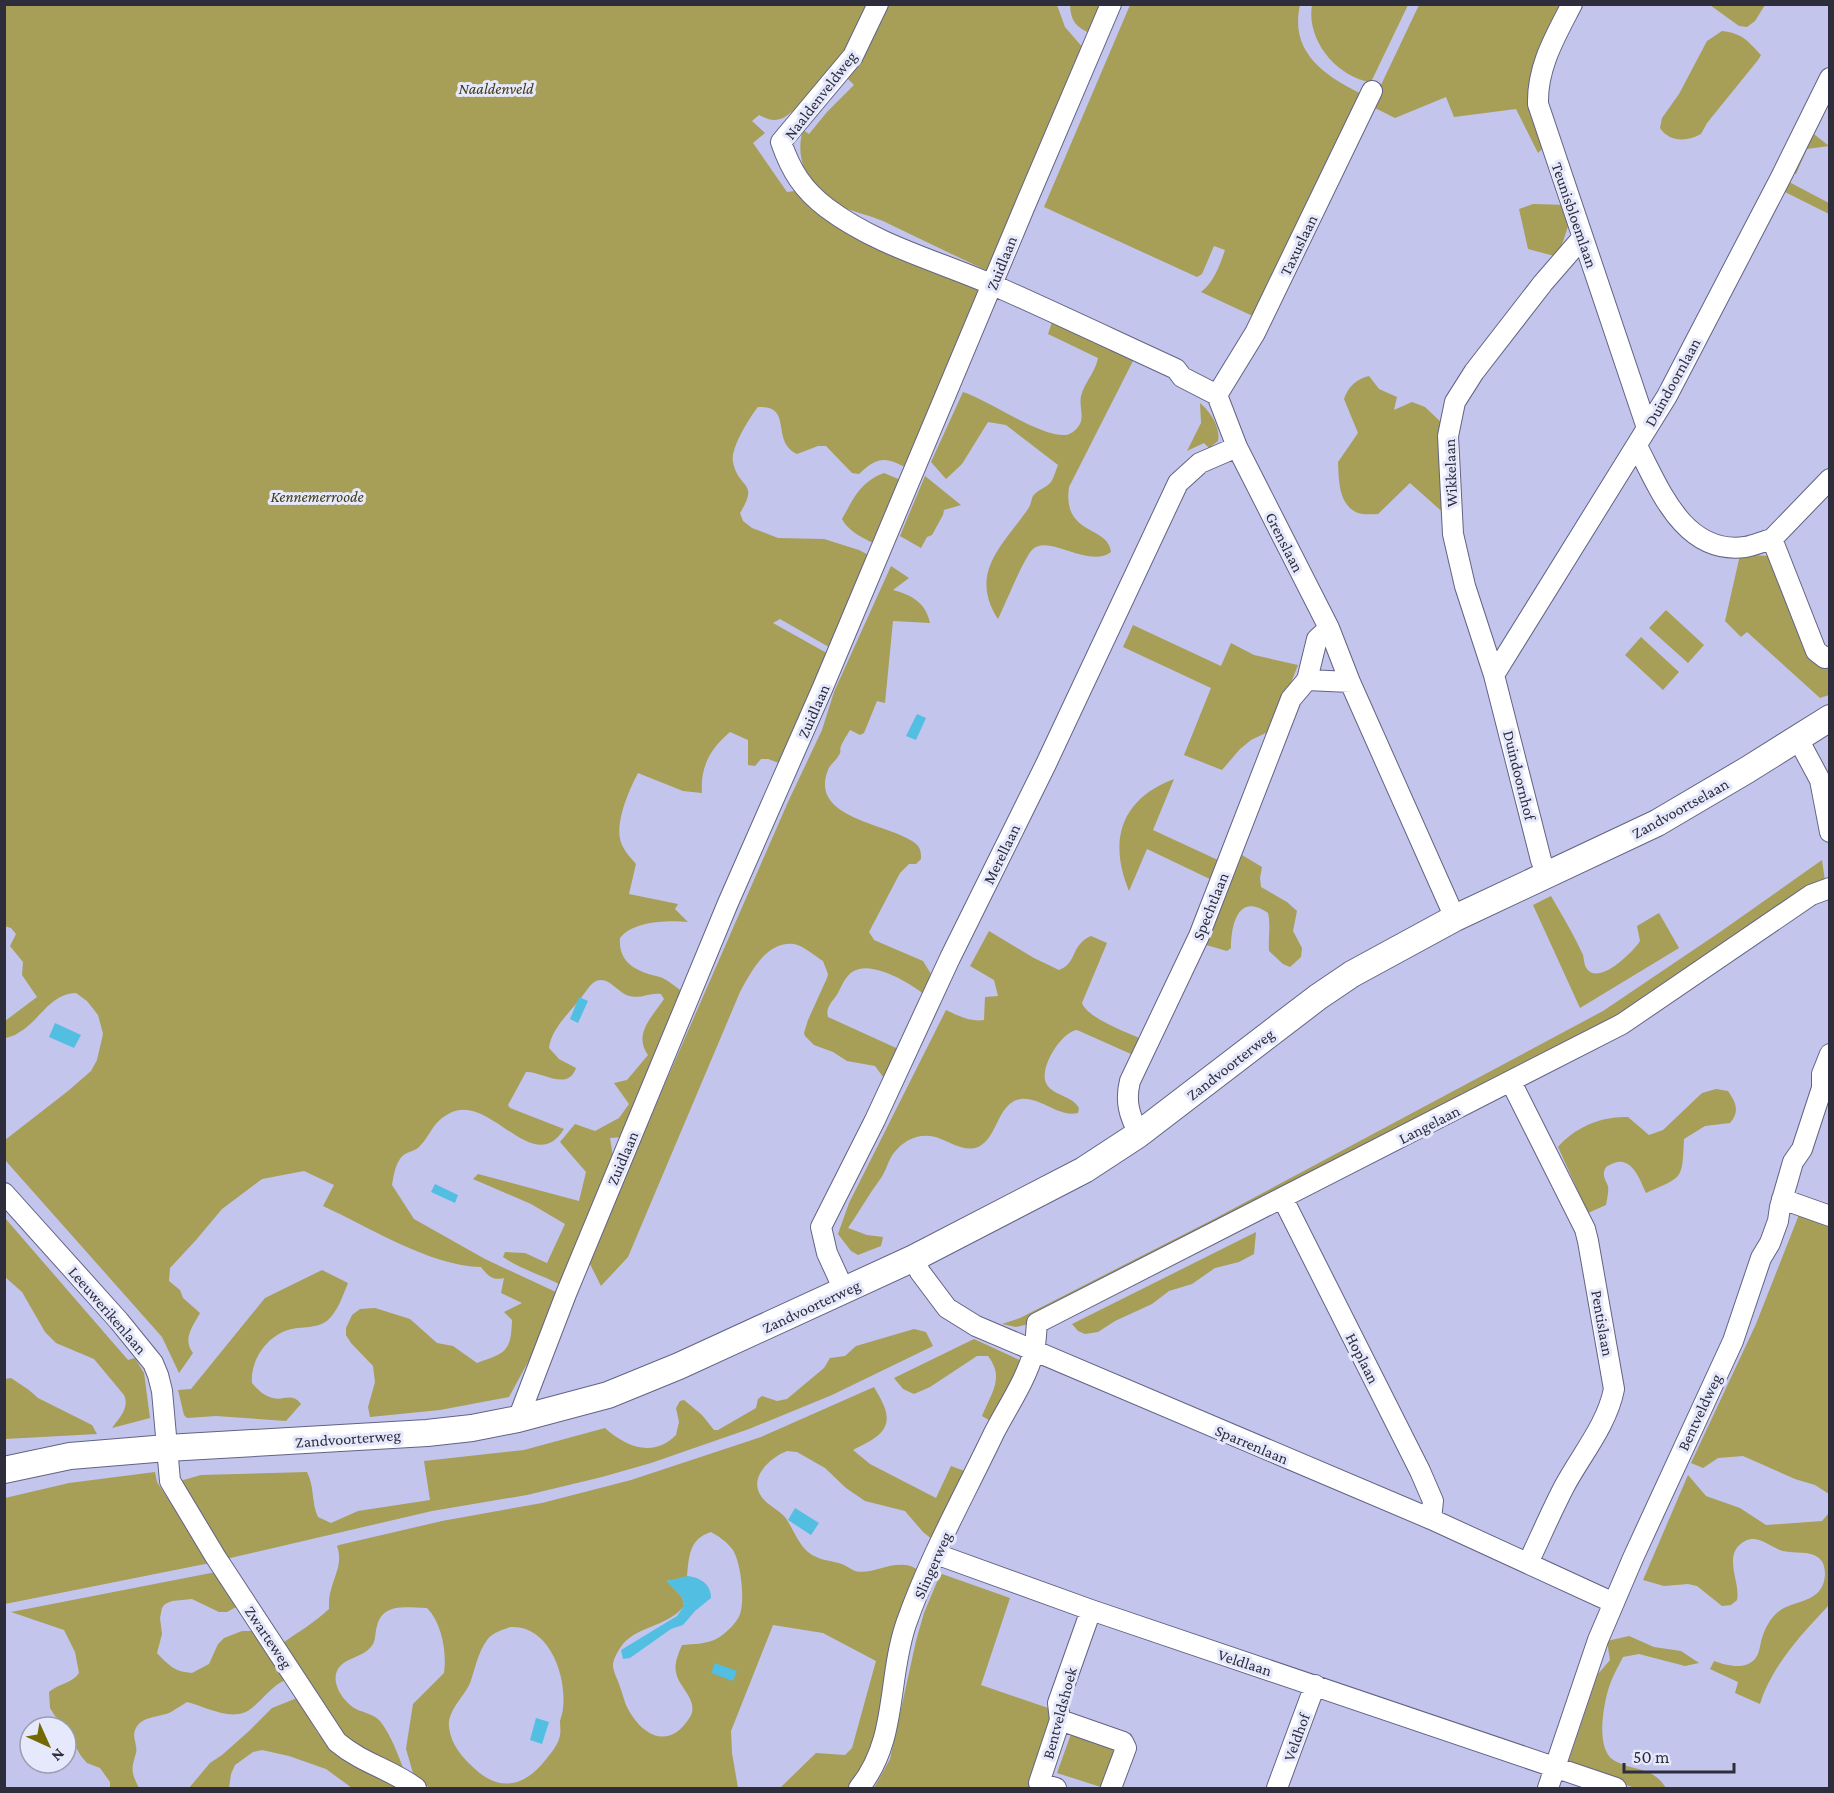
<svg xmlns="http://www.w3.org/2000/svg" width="1834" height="1793" font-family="'Crimson Pro',serif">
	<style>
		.green { fill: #a79e57; fill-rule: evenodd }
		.water { fill: #52bfe2 }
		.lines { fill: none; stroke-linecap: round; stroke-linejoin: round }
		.minor-casing { stroke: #626385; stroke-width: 22 }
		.major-casing { stroke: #626385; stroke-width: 28 }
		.minor { stroke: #fff; stroke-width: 20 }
		.major { stroke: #fff; stroke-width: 26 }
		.labels { text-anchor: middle; stroke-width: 6; stroke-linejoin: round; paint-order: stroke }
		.park-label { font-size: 16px; font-style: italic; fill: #3e3a13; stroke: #e6e8fc }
		.street-label { font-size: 16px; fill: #2d2d3c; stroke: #e6e8fc }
	</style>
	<rect width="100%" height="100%" fill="#c3c5ec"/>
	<path class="green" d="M5 5H873L845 59 801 104C786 115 781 127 759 115L752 121 765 133 753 143 787 192 795 191 958 276 983 292 913 471C888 459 881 453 859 474L852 473 826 446H818L797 454C770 441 794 405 758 407 749 418 730 449 733 462 738 489 760 481 740 513L743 521 752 528 778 538 824 539 859 550 876 559 834 650 780 619 773 623 832 656 779 763 768 759H761L755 766 748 765V740L730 732C710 749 700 767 702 793L683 791 638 773C629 790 613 826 622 845 625 852 631 858 636 864L629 894 678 904 675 909 688 922C668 920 633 921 620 938 618 964 638 972 660 977 668 980 677 988 684 993L623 1137 610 1138 614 1163 564 1287C544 1275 521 1270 503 1257L505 1252 525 1253 547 1263 565 1224 531 1204 473 1179 478 1174 579 1201 586 1172 560 1142 575 1124 595 1131 619 1118 629 1104 614 1083 627 1080 648 1055C633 1034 652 1017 664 999L661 994C650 992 641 999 629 996 619 993 611 980 601 980 598 980 595 981 593 983 588 987 585 993 581 998 570 1012 551 1029 549 1048L559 1059 576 1068C568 1092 542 1071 526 1072L508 1105 510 1108 564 1129C533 1179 490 1092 450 1113 431 1123 432 1134 419 1147 416 1150 411 1151 407 1153 396 1158 394 1174 392 1185L414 1219 485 1259 558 1293 535 1349 509 1397 440 1410 370 1417 368 1407 375 1382 373 1366 351 1343 346 1335V1328L352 1315 360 1309 375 1308 410 1319 437 1343 453 1346 477 1363C506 1353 511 1352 512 1320L504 1312 522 1303 501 1293 504 1278C493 1281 488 1276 481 1267 430 1266 369 1227 323 1206L334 1185 304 1171 262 1179 222 1209 196 1240 170 1268 169 1281 180 1290 183 1298 200 1313C193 1326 182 1339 193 1353L179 1373 162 1337 5 1160V1140L68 1091 91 1071 97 1060 103 1034 101 1026 98 1015 87 1001 76 993C49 994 40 1021 18 1033 14 1036 9 1037 5 1038V1021L37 997 22 975 23 962 10 946 16 934 11 928 4 926Z
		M886 5H1057L1065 27 1084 49 992 273C955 256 919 238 883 221 862 212 838 210 820 193 803 176 796 152 803 130L809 134 827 112 854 85 848 79Z
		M1070 5H1106L1092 34C1076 27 1071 22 1070 5Z
		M1130 5H1300C1289 53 1326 77 1364 95L1257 318 1201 292C1214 282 1220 265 1225 250L1214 246 1202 274 1197 277 1044 207Z
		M1312 5H1408L1371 82C1336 77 1306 39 1312 5Z
		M1419 5H1566L1548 40 1544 147 1538 153 1516 109 1454 117 1446 97 1395 118 1371 106Z
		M1710 5H1765L1755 21 1747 27 1739 26Z
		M1722 31C1742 33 1748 41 1761 55L1758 60 1707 123 1701 134C1687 142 1669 142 1660 128L1662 118 1679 94 1707 41Z
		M1810 131 1829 146 1807 149 1796 174 1791 172Z
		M1789 182 1829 203V214L1783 191Z
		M1533 204 1568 205 1571 217 1558 257 1528 249 1519 209Z
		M1053 319 1134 359 1069 487C1062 536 1108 525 1111 552 1089 569 1049 534 1033 549 1024 557 1005 605 998 619 968 573 1003 545 1028 509 1031 505 1031 500 1033 496 1037 490 1046 488 1051 482 1054 477 1056 470 1058 465L1006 425 988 422 962 464 946 479 931 462 963 392C990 401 1040 437 1066 435 1072 434 1077 429 1080 424 1084 415 1079 406 1081 396 1084 383 1095 373 1098 358L1048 334Z
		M1369 376 1379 389 1397 397 1394 410 1412 402 1425 407 1444 425 1447 516 1410 483 1378 514C1372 514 1364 515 1358 513 1338 505 1339 479 1338 462L1358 433 1344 399C1348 387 1356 379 1369 376Z
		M1200 403C1210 411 1221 428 1218 441L1209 448 1204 443 1187 451 1201 423Z
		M884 473 908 483 881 547C868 540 849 533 842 519 854 498 860 482 884 473Z
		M925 476 961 505 944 510 943 515 932 535 927 537 921 548 900 536Z
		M1740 555 1774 556 1829 663V695L1820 698 1747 632 1741 637 1725 621Z
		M891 566 909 578 893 590C912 595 926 603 930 623L893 621 885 703 877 701 864 733 860 735 850 730C847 735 843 741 841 746 839 752 842 750 839 755 836 761 830 764 828 770 807 822 899 824 918 846 921 850 921 854 921 859L916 864H909L900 873 869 932 874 940 923 961 931 974V1000C917 987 880 964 859 969 847 972 843 983 838 993 833 1001 825 1007 828 1017L905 1052 889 1085 875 1066 847 1061 833 1052 814 1045 805 1036 804 1033 808 1020 827 978 828 974 823 961C815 956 804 946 794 944 766 941 751 972 740 992L628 1257 601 1286 588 1260 788 802 822 730 834 692Z
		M1666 610 1704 645 1688 663 1649 628Z
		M1133 625 1221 666 1231 643 1254 655 1298 665 1272 730 1251 740 1240 749 1222 770 1184 755 1211 688 1123 647Z
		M1641 637 1679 672 1663 690 1625 655Z
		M1174 779 1153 830 1220 861 1212 880 1147 849 1129 891C1108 840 1121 799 1174 779Z
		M1242 855 1262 867 1260 878 1261 887 1287 902 1297 911 1293 931 1302 948 1301 957 1290 967 1283 964 1269 951C1268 937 1271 926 1268 913 1238 892 1231 925 1231 948L1227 951 1206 945Z
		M1822 860 1825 881 1622 1014 1029 1324 1016 1327 1002 1324 1020 1318 1214 1219 1603 1011 1720 932Z
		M1551 896C1562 915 1574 935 1583 955 1584 959 1584 965 1587 969 1599 986 1634 951 1640 941L1637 926 1659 913 1679 948 1580 1008 1533 905Z
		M989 931 1034 958 1059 970C1078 963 1070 945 1091 936L1107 943 1082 1003C1088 1019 1131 1034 1147 1041L1140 1058 1077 1030C1061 1032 1039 1068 1046 1083 1052 1096 1072 1095 1079 1108L1078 1113C1059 1118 1041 1097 1021 1099 998 1102 998 1136 980 1146 967 1153 954 1144 941 1139 923 1131 905 1138 893 1154 888 1161 886 1171 881 1178 869 1194 859 1212 848 1228L867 1235 883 1237 881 1246 858 1255 851 1251 838 1234 849 1203 946 1010C959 1016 970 1022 984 1020L985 997 998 996 994 980 970 966Z
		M1716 1089 1728 1091C1736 1103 1740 1111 1730 1123L1705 1126 1684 1139C1682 1180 1684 1176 1646 1193 1640 1180 1632 1156 1614 1163 1609 1165 1605 1166 1604 1172 1603 1177 1606 1181 1608 1186 1609 1191 1607 1199 1606 1205L1588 1213 1558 1147C1575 1127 1602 1116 1628 1117L1649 1135 1663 1130 1702 1093Z
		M1800 1212 1829 1222V1494L1815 1485 1795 1479 1743 1456 1718 1458 1703 1468 1691 1463 1756 1324Z
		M5 1218 128 1360 135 1358 144 1373 150 1418 112 1428C119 1418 130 1408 124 1395L94 1359 56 1343 45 1332 22 1292 5 1277Z
		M1256 1232 1254 1254 1239 1262 1215 1268 1192 1284 1169 1291 1152 1304 1115 1321 1098 1332 1085 1334 1078 1331 1072 1324Z
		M322 1270 348 1283C343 1295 338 1311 328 1320 318 1329 301 1326 288 1330 266 1337 250 1361 252 1383 258 1390 264 1396 273 1398 284 1401 292 1392 301 1404L286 1421 216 1416 187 1418 184 1415 178 1390 191 1389 265 1298Z
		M914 1329 926 1332 933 1346 832 1395 749 1429 651 1463 602 1477 527 1495 432 1511 226 1559 180 1481 201 1475 307 1472C315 1488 311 1502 318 1517L331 1523 358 1511 430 1500 424 1461 524 1450 605 1428C626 1447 653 1458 676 1435L679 1422 676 1408 680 1401 684 1400 702 1415 714 1430H718L756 1408 758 1399 762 1396 777 1401 787 1399 824 1368 830 1358 845 1356 856 1346Z
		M974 1339 1022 1361 994 1423 982 1416C991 1393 1005 1378 988 1356H977L930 1387 914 1394 903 1389 894 1378Z
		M11 1378 29 1390 38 1398 92 1425 97 1434 5 1439V1379Z
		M874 1387C886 1408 897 1425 870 1441 865 1444 858 1447 853 1450L870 1464 936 1498 951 1466 970 1473 938 1544 923 1532 905 1511 865 1501 846 1488 825 1468 797 1452 787 1451C771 1457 748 1477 761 1496 767 1505 778 1509 785 1517 792 1527 799 1545 808 1552 819 1561 830 1560 842 1564 847 1566 850 1569 855 1571 871 1575 887 1563 905 1565 912 1565 919 1571 926 1574L893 1696 856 1788H780L816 1753 845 1755 852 1748 876 1661 823 1633 773 1625 731 1731 732 1753 738 1788H430L416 1778 413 1773 406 1749 407 1742 413 1704 444 1673C447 1653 442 1623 427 1608 407 1608 383 1602 377 1626 375 1632 376 1638 373 1644 365 1658 343 1657 337 1671 331 1685 345 1703 356 1709 364 1713 374 1714 380 1721 392 1736 399 1758 406 1775L347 1743 281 1644C297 1633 314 1623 329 1609 329 1603 329 1595 331 1590 335 1574 343 1563 337 1546L339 1545 442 1521 542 1503 631 1480 761 1437ZM711 1532C720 1537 727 1542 733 1550 741 1563 745 1600 740 1614 737 1623 726 1633 718 1638 708 1644 694 1644 682 1645 678 1655 673 1665 677 1676 681 1689 699 1702 690 1717 670 1750 643 1737 628 1709 624 1702 623 1694 620 1687 618 1680 613 1672 613 1665 613 1660 617 1653 620 1648 635 1625 667 1628 684 1606L682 1597 667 1581 687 1577C689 1556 689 1539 711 1532ZM510 1627C549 1624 567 1676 563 1708 563 1712 561 1717 560 1721 560 1726 561 1731 560 1735 559 1743 552 1752 547 1758 526 1786 501 1793 475 1769 462 1757 451 1745 449 1727 447 1711 464 1697 470 1683 475 1669 478 1652 487 1640 492 1633 502 1630 510 1627Z
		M155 1472 157 1482 210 1563 5 1604V1498L69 1483Z
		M1688 1475 1706 1496 1740 1508 1766 1525 1822 1521 1829 1513V1605C1802 1634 1772 1665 1760 1704L1735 1693 1738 1682 1710 1669 1714 1661C1725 1665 1740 1669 1750 1663 1761 1657 1759 1645 1763 1635 1766 1626 1771 1618 1778 1612 1794 1599 1823 1604 1825 1575 1825 1569 1824 1562 1819 1558 1809 1550 1795 1554 1783 1551 1771 1548 1758 1534 1745 1541 1721 1554 1741 1582 1737 1600L1731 1605 1722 1606 1697 1586 1688 1584 1664 1586 1643 1580Z
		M216 1572 238 1606 227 1612H219L192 1599 172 1601 165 1604 162 1608 160 1618 162 1634 157 1653C168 1665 175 1672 192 1673L209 1664 218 1644 224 1638 242 1631H255L285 1680C272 1686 264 1698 253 1707 235 1724 207 1707 187 1702 182 1705 176 1709 171 1712 159 1718 141 1715 135 1730 132 1738 138 1746 136 1753 131 1770 131 1772 139 1788H110V1782L100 1768 87 1763 81 1756 71 1739V1733L67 1726 55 1716 50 1708 49 1692C58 1684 73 1683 79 1673L75 1652 64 1630 11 1612Z
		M942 1574 1010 1598 981 1685 1051 1709V1720L1035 1788H874L890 1759 916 1641 924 1613 939 1577Z
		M1629 1636 1654 1647 1681 1651 1699 1663 1685 1666 1639 1654 1623 1657C1618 1667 1612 1677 1609 1687 1603 1706 1595 1751 1615 1761 1636 1772 1652 1766 1666 1788H1635L1571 1766 1568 1763 1598 1674 1610 1660 1607 1641Z
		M297 1698 317 1732 328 1744 404 1788H352L326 1769 289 1756 262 1750 253 1752 235 1765 231 1774 229 1788H189L210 1763 222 1755 249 1731 272 1708Z
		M1071 1734 1117 1749 1104 1788 1057 1773Z"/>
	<path class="water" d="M917 714 926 718 916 740 906 736Z
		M579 997 588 1001 578 1023 570 1019Z
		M55 1023 81 1035 74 1048 49 1037Z
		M435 1184 458 1195 455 1203 431 1192Z
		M795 1508 819 1523 811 1535 788 1520Z
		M688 1576C701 1578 711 1584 711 1598L695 1611 683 1625 671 1629 630 1658 623 1659 621 1650 677 1616 684 1606 682 1597 666 1581Z
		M715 1663 737 1671 733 1681 711 1673Z
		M536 1718 549 1722 542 1744 530 1740Z"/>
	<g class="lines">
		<defs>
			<path id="minor" d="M878 4 853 56 781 142C791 171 803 190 827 208 876 245 938 261 993 285 1054 312 1115 341 1176 369L1182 377 1217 395 1237 447 1329 628 1350 682 1455 918
				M1572 4C1555 37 1537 67 1538 104L1647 428
				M1217 395 1255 333 1372 91
				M1637 446C1660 490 1684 555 1745 547 1754 546 1763 541 1772 539L1816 651 1825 658 1830 657
				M1772 539 1830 479
				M1494 675 1667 396 1781 177 1830 78
				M1307 680 1350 682
				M1798 739 1820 780 1830 832
				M1547 875 1541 860 1494 675 1465 586 1453 534 1448 436 1455 402 1474 372 1543 283 1582 238
				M1511 1082 1585 1229 1588 1241 1614 1389C1607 1425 1581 1455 1564 1487 1551 1512 1540 1538 1528 1563
				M1139 1134C1129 1115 1125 1101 1130 1081L1199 936 1291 699 1307 680 1317 639 1329 628
				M4 1193 119 1321 153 1363 158 1375 162 1391 170 1481 215 1556 337 1742C363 1764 391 1769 416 1788
				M1283 1199 1420 1471 1433 1501 1431 1519
				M1782 1199 1830 1216
				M914 1258 920 1272 947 1308 976 1326 1431 1519 1614 1603
				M844 1290 827 1253 821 1227 875 1120 950 958 1046 764 1178 483 1200 463 1237 447
				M518 1419 566 1294 728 903 823 687 1024 208 1111 4
				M936 1554 1091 1610 1616 1788
				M1060 1720 1123 1742 1126 1748 1111 1788
				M859 1788C898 1740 887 1680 906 1624 929 1558 964 1496 994 1433 1008 1406 1026 1380 1034 1351 1036 1342 1036 1332 1037 1323L1622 1024 1811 895 1830 888
				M1056 1788 1039 1783 1060 1720 1058 1703 1091 1610
				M1277 1788 1315 1685
				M1548 1788 1598 1640 1633 1558 1733 1341 1761 1258 1770 1243 1778 1221 1780 1207 1793 1162 1802 1149 1822 1088V1074L1830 1054"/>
			<path id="major" d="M4 1470 70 1456 167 1448 427 1433 472 1428 518 1419 608 1395 679 1366 914 1258 1084 1170 1139 1134 1318 997 1352 974 1455 918 1657 823 1747 770 1830 718"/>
		</defs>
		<use href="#minor" class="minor-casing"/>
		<use href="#major" class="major-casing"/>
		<use href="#minor" class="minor"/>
		<use href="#major" class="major"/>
	</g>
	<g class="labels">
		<g class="park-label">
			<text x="496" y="94">Naaldenveld</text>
			<text x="317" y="502">Kennemerroode</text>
		</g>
		<g class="street-label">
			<text transform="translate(820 95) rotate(-52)" y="6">Naaldenveldweg</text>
			<text transform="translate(1575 215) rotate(71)" y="6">Teunisbloemlaan</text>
			<text transform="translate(1298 245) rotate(-64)" y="6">Taxuslaan</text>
			<text transform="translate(1001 263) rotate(-68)" y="6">Zuidlaan</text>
			<text transform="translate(1672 382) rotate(-61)" y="6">Duindoornlaan</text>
			<text transform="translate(1450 473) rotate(-92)" y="6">Wikkelaan</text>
			<text transform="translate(1285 542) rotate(63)" y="6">Grenslaan</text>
			<text transform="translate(813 711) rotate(-66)" y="6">Zuidlaan</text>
			<text transform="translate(1520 775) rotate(76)" y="6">Duindoornhof</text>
			<text transform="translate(1680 808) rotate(-29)" y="6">Zandvoortselaan</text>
			<text transform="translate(1001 854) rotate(-64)" y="6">Merellaan</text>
			<text transform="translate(1210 906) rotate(-68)" y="6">Spechtlaan</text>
			<text transform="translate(1230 1064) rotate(-38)" y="6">Zandvoorterweg</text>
			<text transform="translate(1429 1124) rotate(-27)" y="6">Langelaan</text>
			<text transform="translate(622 1158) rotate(-67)" y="6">Zuidlaan</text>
			<text transform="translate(811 1306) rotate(-25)" y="6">Zandvoorterweg</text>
			<text transform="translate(108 1310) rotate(49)" y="6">Leeuwerikenlaan</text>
			<text transform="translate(1603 1323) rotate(80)" y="6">Pentislaan</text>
			<text transform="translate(1363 1358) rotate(63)" y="6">Hoplaan</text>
			<text transform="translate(1699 1412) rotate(-65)" y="6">Bentveldweg</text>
			<text transform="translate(348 1438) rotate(-4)" y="6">Zandvoorterweg</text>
			<text transform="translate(1252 1444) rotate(23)" y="6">Sparrenlaan</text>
			<text transform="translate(932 1565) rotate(-66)" y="6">Slingerweg</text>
			<text transform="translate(269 1637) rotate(56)" y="6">Zwarteweg</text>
			<text transform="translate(1245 1662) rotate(18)" y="6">Veldlaan</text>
			<text transform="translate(1059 1713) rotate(-75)" y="6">Bentveldshoek</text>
			<text transform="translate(1296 1737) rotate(-70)" y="6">Veldhof</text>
		</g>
	</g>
	<rect width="1834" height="1793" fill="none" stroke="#2d2d3c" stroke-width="12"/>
	<g transform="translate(48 1745) rotate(135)"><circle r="28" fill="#e6e8fc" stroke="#9c9daf" stroke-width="1.5"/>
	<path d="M0-4.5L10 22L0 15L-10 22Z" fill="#746900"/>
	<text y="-9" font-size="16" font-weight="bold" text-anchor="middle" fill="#2d2d3c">N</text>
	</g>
	<path d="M1624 1763v9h110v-9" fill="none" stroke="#2d2d3c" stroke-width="3"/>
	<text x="1633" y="1763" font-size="18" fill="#2d2d3c" stroke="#e6e8fc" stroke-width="4.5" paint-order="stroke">50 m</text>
</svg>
